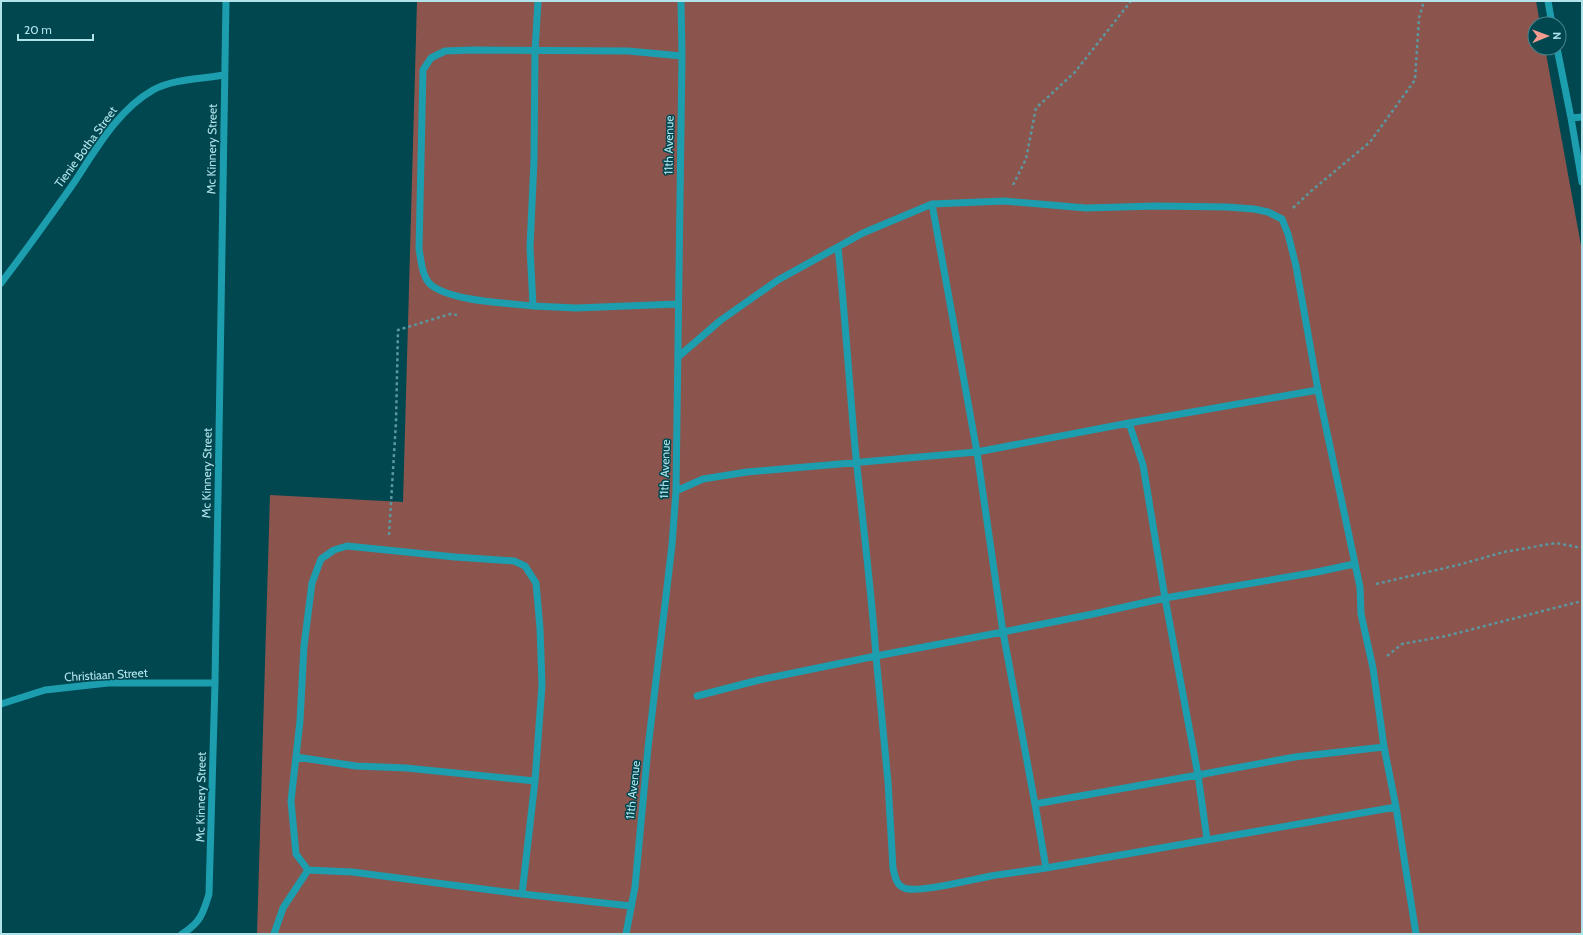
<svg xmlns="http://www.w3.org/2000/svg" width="1583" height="935" font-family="Cabin,sans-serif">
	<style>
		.green { fill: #8b544d }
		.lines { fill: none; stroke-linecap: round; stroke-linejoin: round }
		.path { stroke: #5b979f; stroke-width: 2.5; stroke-dasharray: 3 3; stroke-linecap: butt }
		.minor { stroke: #1c9eae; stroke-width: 7 }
		.labels { text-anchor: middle; stroke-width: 3; stroke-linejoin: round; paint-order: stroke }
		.street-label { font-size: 12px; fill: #b1e3ea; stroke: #004750 }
	</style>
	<rect width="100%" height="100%" fill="#004750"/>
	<path class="green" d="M417 1H1536L1540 24H1535V48H1545L1582 251V934H257L270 495 403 502Z"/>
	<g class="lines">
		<path class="path" d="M1013 185 1026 159 1036 108 1075 72 1131 1
			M1293 208 1310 192 1370 142 1415 80 1419 18 1424 1
			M389 535 396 422 398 330 450 314 457 315
			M1376 584 1458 565 1504 552 1556 543 1582 548
			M1387 656 1402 644 1446 636 1582 601"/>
		<path class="minor" d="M538 1 535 51 534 161 530 247 533 306 576 308 677 304
			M1548 1 1552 24
			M1557 48 1571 118
			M1582 117 1571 118 1582 182
			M838 247C845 314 849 381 855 447 862 517 871 586 876 656L1003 632 1035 804
			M1 283C25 252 48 219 71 187 94 153 116 111 153 90 173 79 201 79 224 75
			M533 306C508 303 448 301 430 284 422 276 421 260 419 249L423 70 431 58 445 51 473 50 628 51 682 56
			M678 357 721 320 778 280 863 233 932 204 1004 201 1086 208 1156 206 1227 207 1254 209 1268 212 1282 219 1288 234 1296 266 1318 390 1360 587 1361 614 1373 668 1384 747 1295 757 1198 775 1165 598 1317 572 1354 564
			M1129 423 1318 390
			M676 491 703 479 747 472 977 452 1129 423 1143 465 1165 598 1093 614 1003 632 977 452 932 204
			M697 696 759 680 876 656 888 782 893 868C895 876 896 885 904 888 917 894 974 879 991 876 1009 873 1027 871 1046 868
			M1 704 45 690 108 683H215
			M1384 747 1396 807 1416 934
			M296 757 356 766 406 768 535 781
			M1207 839 1198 775 1035 804 1046 868 1396 807
			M308 870 296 854 291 801 300 721 304 646 312 583 321 559 334 550 347 546 455 557 514 561 525 566 536 583 540 628 542 685 535 781 522 894
			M182 934C200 923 203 914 209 894L215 683 226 1
			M274 934 283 908 308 870 352 872 522 894 631 906
			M626 934 635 887 648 748 672 545 676 491 682 56 681 1"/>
	</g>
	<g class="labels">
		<g class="street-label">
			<text transform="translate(669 145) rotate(-89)" y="4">11th Avenue</text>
			<text transform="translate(86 147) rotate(-54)" y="4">Tienie Botha Street</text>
			<text transform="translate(212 149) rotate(-89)" y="4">Mc Kinnery Street</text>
			<text transform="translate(665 469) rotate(-88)" y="4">11th Avenue</text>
			<text transform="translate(207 473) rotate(-89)" y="4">Mc Kinnery Street</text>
			<text transform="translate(106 675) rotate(-3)" y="4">Christiaan Street</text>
			<text transform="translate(633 790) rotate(-84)" y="4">11th Avenue</text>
			<text transform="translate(201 797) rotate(-89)" y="4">Mc Kinnery Street</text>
		</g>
	</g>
	<rect width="1583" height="935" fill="none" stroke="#b1e3ea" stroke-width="4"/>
	<g transform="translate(1547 36) rotate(89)"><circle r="19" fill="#004750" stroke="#47858e"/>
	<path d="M0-3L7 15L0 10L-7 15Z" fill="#f59c91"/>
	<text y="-6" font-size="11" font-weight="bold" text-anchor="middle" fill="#b1e3ea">N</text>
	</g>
	<path d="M18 34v6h75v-6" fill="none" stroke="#b1e3ea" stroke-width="2"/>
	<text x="24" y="34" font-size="12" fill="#b1e3ea" stroke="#004750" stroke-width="3" paint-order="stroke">20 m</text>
</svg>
